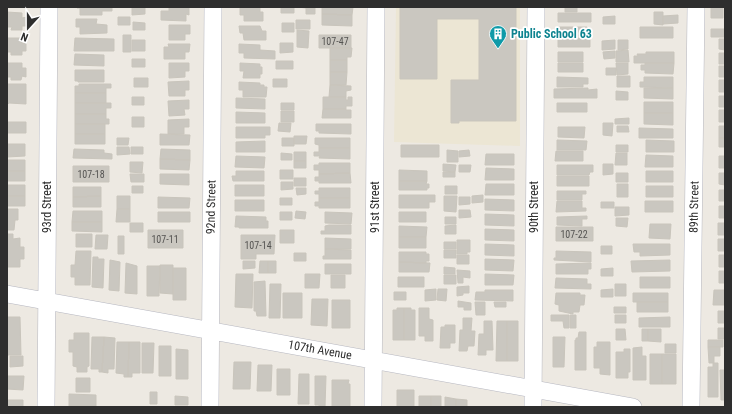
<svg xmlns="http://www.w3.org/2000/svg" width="732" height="414" font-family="'Roboto Condensed',sans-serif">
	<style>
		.education { fill: #ece6d4 }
		.building { fill: #cac7c0; stroke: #c9c5bc }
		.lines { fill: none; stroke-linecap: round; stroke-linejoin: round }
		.minor-casing { stroke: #b6b7c0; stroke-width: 18 }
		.minor { stroke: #fff; stroke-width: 17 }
		.labels { text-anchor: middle; stroke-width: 3.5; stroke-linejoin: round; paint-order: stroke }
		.number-label { font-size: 10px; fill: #555452 }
		.culture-label { font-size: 12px; font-weight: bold; fill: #0d838f; stroke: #fff; text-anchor: start }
		.street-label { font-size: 12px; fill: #2e2e2e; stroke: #fff }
	</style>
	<rect width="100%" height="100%" fill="#ede9e2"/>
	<path class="education" d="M396 7H520V146L394 142Z"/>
	<path class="building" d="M77 7H112V11H102V15H80V8H77Z
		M132 7H145V14L132 15Z
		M169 7H189V15L186 14V21L161 20V11H169Z
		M240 7H260V12H263V21H244V15H240Z
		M281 7H294V13H281Z
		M298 7 315 8V14H306V8Z
		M322 7H353L352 15 322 14Z
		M400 7H516V121H459V123H451V80H479V19H437V79H400Z
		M565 7H577V12H565Z
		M711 7H723V18H711Z
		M7 12 22 13V18L27 17 26 26H22V30H11L12 27H7Z
		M654 12H663V25L654 24Z
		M558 13H591V22H558Z
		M322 14 352 15V26L322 25Z
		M678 15V23L663 24V16Z
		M615 16V24H603V17Z
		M118 17H130V25H118Z
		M76 19H97L96 24 107 25V33L80 34V27H76Z
		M296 20H310V29H296Z
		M133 22 145 23V30H133Z
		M282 23H294V32H282Z
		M169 25H190V34H185V40H169Z
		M239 26H260L262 31H266V40H244L243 33H240Z
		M558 27H587V30H583V36H558Z
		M640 27H673V38H640Z
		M711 29H724V37H711Z
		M297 30 309 31 308 48 297 47Z
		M123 35H131V52H123Z
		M319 35H351V48H319Z
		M7 38H22V43H26V51H22V55H11V52H7Z
		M75 38 114 39V51H74Z
		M558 38H590V47H558Z
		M719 39H725V50L719 49Z
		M132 40H145V51H132Z
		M615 40V49L602 50V41Z
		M618 40H628V49L618 50Z
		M280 43H293V52L280 53Z
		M168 44H190L189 52H185V59H164V47H169Z
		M239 44 260 45V50L275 51V59L244 58V53H239Z
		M330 48H352L351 57H347V60H330Z
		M628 50 629 62H616V51Z
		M615 51V58L604 59 603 52Z
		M558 52H583V62H558Z
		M646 52H674V63H634V56H638L637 54H646Z
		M719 53H725V64H719Z
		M75 54 104 55V66L74 65Z
		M132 59H145V67H132Z
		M330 60H347V72H330Z
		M276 61H293V69H276Z
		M7 63H22V68H26V77L22 76 21 80H11V77H7Z
		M169 63H189V71H185V77L169 78Z
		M240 63 260 64V67H262V74H260V78H243L244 71H240Z
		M558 63H583V72H558Z
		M616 63H628V74L617 75Z
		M645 63H674L673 74 645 73V70H641V65H645Z
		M719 66H725V77H719Z
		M606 68H616V75H606Z
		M75 70H104V82H78V81H75Z
		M330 72H347L346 85H330Z
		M617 76H630V87H617Z
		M557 77 588 78V84H583V87H557Z
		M644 77H673V88L640 87V82H644Z
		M134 78H148V87H134Z
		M273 79H287V87H273Z
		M719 80H725V92H719Z
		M189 81V90H185V96H169L168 82Z
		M239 82 260 83V85H264V87H267L266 97H243V90H239Z
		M7 84H26V104L9 103 7 105Z
		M79 84H111V88H106V93H75V86H79Z
		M330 85 351 86V90L346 91V97H329Z
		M588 88V90L597 89V98H554V89Z
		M644 88H673V99L644 98Z
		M616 91 628 92V100H616Z
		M75 93H106V103H75Z
		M719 96H725V107H719Z
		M132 97H144V105H132Z
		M323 97H346V100H348V97H352V106H346V109H323Z
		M236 98 265 99V109L236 108Z
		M189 100V109H184L185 115 169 116 168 101Z
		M644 102H673V113H644Z
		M75 103H111V108H106V114H75Z
		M281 103H294V110H281Z
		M557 103H587V112H557Z
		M323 109H346V110H351V118H322Z
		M719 110H725V122H719Z
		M281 111H294V122H281Z
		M236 112 265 113V123H236Z
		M644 113H673V125L644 124Z
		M75 114H106V119H109V124H75Z
		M132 117H144V127H132Z
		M629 118V124H615V119Z
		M189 119V127H184V134H168V120Z
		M7 122H26V133H7Z
		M279 123H291L290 132 278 131Z
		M603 123H613L612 136 603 135Z
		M75 124H105V134H75Z
		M316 124H351V134L319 133V131H316Z
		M617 126H628L629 132H617Z
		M719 126H725V138H719Z
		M236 127H270V135H265V138H236Z
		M558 127H585L584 138 558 137Z
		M639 128 673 129V138H639Z
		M75 134H105V144H75Z
		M160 134 190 135 189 145H160Z
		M294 136H307L306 144H294Z
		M117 138H129L128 145H117Z
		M282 138H294V146H282Z
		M315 138H350V148H319V145L315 144Z
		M719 138H725V147H719Z
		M557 140 587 141 586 150H557Z
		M646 140 674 141V152H646Z
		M265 141V152H236V142Z
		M7 144H25V156L7 157Z
		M401 145H439V157H401Z
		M616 145H628V152H616Z
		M117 147H129L130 154 117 155Z
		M131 147H143V154H131Z
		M319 148H350V159L319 158 320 156H314V152H319Z
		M74 149 104 150V153L112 154V159L73 158Z
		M161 149 190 150V160L160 159Z
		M447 150 458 151V162H447Z
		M469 150 470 156 459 157V151Z
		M556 151H583V161H555Z
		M294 152H306V161H294Z
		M281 153 292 154V160H281Z
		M616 153H627V165H615Z
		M486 154H514V165H485Z
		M646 155 673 156V167H645Z
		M236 156 265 157 264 168 235 167Z
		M719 156H725V168H719Z
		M160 159 190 160 189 170 160 169Z
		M7 160H25V171H7Z
		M294 161H306V168H294Z
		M130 162H143L142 173 130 172Z
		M319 163H350V173L319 174V170H314V165H319Z
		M443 164 456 165 455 172 443 171Z
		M603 164H613V174L603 175Z
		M459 165H471L470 172H459Z
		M557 165H593V172H590L589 175H557Z
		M73 166H109V182H73Z
		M486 168 514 169V180H485Z
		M280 170H293V179H280Z
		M399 170 427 171V181H399Z
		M7 171H25V181H7Z
		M236 171H264V181H233L232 176H236Z
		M646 171H673V182H646Z
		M443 172H455V177H443Z
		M350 173 351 183H319V181H315V177H319V174Z
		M616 173H628V182H616Z
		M719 173H725V185L719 184Z
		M130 174H144V182H131Z
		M160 174H189V185L160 184Z
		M557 176H589V186H557Z
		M294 178H306V186H294Z
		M399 181H427L426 184H429V188H427V190H399Z
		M281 182H293V189L281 190Z
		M486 184H514V195H485Z
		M617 184H628V197H617Z
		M7 185H25V196H7Z
		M235 185H264V196H235Z
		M132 186H143V193H132Z
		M445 186H457V194H445Z
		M646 186H673V197H646Z
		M73 187H101V196L73 197Z
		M296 188H306V194L297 195Z
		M319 188H350V198H319V194H315V191H319Z
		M719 190H725V201H719Z
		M557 191H586V194H582V200H557Z
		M399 195H435V202H429V208H399Z
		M483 195V202L472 203V196Z
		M7 196H25V206H7Z
		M101 196V207H73V197Z
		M117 196H130V209H117Z
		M444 196H457L456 212 444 211Z
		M158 197 190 198 189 208H158Z
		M459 197H470V204L459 205Z
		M280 198H292V205H280Z
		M319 198H350V208H319V206H315V202H319Z
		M485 199 514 200V211L485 210Z
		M235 200H264V211H235Z
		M557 201H582V208H586V211L556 212Z
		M645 201H673V212H645Z
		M601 202H614V208H601Z
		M719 206H725V218H719Z
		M615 207H629V215L615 216Z
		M7 209H18V220H15L14 230H7Z
		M117 209H130V222H116Z
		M459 210H470L471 217 459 218Z
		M73 211H102V222H72Z
		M296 211 306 212 305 219 295 218Z
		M158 212H190V222H158Z
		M280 212H292V220H280Z
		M325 212 352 213 351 224 325 223Z
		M399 212H426V222H399Z
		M485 214 514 215V226L485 225Z
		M236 216 266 217V221H268V228H239V227H235Z
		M587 216V219H582V226L557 225V217Z
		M445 217H456V224H445Z
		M616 218H628L627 227 616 226Z
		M72 222H102V232L72 231Z
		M130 223H143V232H130Z
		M718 223H725V235H718Z
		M650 224H671L670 239 649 238Z
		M329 225H351V234H321V231H325V226Z
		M456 225V234H445V226Z
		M399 226 427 227 426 237H399Z
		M556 227H593V241H556Z
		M485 229 514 230V241L485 240Z
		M148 230H183V248H148Z
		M280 230H294V243H280Z
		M7 234H13V239L20 238V247H24V259H20V267H7Z
		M76 234H92V247H76Z
		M96 235H108L107 249H95Z
		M241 235H275L274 254H256V259H241Z
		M118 236H124V254H118Z
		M399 237H426V248H399Z
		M325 238 351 239V249H325Z
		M718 239H725V251H718Z
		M457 240H470V252H467V254H457Z
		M444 242H456V249H444Z
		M485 244 514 245V256L485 255Z
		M633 244H670V255L640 256V252H634Z
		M601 246H612V254H601Z
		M325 249 351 250V259H323V256H325Z
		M444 250H456V258H444Z
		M76 251H91L90 285H75V277H71V265H75Z
		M556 251 591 252V262L554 260V258H556Z
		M399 252H426V254H429V261H426V263L399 262Z
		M294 253H306V261H294Z
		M457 255H469V264H457Z
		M719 255H725V267H719Z
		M93 257H98V259H104L103 288 92 287Z
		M485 259 514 260 513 271 485 270Z
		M110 260 120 262 119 291 109 290Z
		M670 260V271L632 272 631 261Z
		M243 261H255V268L243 269Z
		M260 261H268V273H259Z
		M268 261H276V273H268Z
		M399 262 430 263 429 272H399Z
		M126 263 137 266V294L125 293Z
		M591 263V269H588V274H556V264Z
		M325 264H351V274H325Z
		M160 265H173V294L160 293Z
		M147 266H160L159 296H147Z
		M444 267 455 268V274H444Z
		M173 268H186V300H173Z
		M613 268V276H601V269Z
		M457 270 470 271V278L463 277V283H458Z
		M719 271H725V283H719Z
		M236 274H253L252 308 235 307Z
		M305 274H320L319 288H305Z
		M485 274 514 275 513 285H485Z
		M331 275H345V288H331Z
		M444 275H456V284H444Z
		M398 277H424V287H398Z
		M640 277H670V288H640Z
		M556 278 587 279V284H591V289L555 288Z
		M265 281 266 316H257L256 311H254V282Z
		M270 284H281L280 318H269Z
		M615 284H626V296H615Z
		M469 286V293H463V295L457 296V287Z
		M436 289V300L425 301V290Z
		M438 289H447L446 301 437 300Z
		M613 289V297H601V290Z
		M485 290H513V301L475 300 476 292H485Z
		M714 290H725V305H713Z
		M394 292H406V300H394Z
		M283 293H302V318H283Z
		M556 293H580V295H585L584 305H580L579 312H573V314L559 311V305L555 304Z
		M633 293H668V302H633Z
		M312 299H328L327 326 311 325Z
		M332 300H350V328H332Z
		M458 301 471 303V310H464V307H458Z
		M475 302H485V315H476Z
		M494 302H506V307H495Z
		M637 302H668V312H637Z
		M614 307H626V313H614Z
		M397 308H404V340H393V310H397Z
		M404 308H411V310H415V340H404Z
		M419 308H429V319L433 320V341H425V336H419Z
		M718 311H725V323H718Z
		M551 315H569V328H564L563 321H551Z
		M570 315H576V328H570Z
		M615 315H626V323H615Z
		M7 317H20L21 355H7Z
		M670 317V327H639V318Z
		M463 318H472L471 331H475L474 346H468L467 351H459L460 330H463Z
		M484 321H492L493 350H486V355H478L479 334H484Z
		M497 321H507V361H496Z
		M507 321H518V361H507Z
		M445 325H455V343H450V348H440L441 327H445Z
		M718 328H725V339H718Z
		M616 329H625L626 340H616Z
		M642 329H648V341H642Z
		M648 329H661V342L648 341Z
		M579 332H586V370H575V340H576V338H578Z
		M74 333H89V366L87 367V372H77V367L73 366V352H69V340H74Z
		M92 337H104L102 372H99V369H91Z
		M104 337 115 338 114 369H108V373L102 372Z
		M553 337H565L564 367H553Z
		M708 340H723V347H708Z
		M117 342H129L128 377H124V374L116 373Z
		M129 342H140V373H132V377H128Z
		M597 342H610V375L600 374V368H594V347H597Z
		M142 343H154L153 373H142Z
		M665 344H676V353H665Z
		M159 346H171V376H159Z
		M642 347V356H646V380H633V348Z
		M708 347H720V356H714V363H709Z
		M176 349 188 350V379H176Z
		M624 349H630V372H628V378H616V352H624Z
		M650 354H662V384H650Z
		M662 354H676V384H662Z
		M10 356H23V366L10 367Z
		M234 362H251L250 389H233Z
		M713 363H718V397H708V367H713Z
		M258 365H272L271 391H257Z
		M277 369H290V395H277Z
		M720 370H725V400H721Z
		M299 374H309V404H298Z
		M7 376H24L23 390 7 389Z
		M315 376H326L325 407H319V405H315Z
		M76 378H90V392H76Z
		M332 380H349L348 384H350V407H332Z
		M397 390H414V407H397Z
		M150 392H157V404H150Z
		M69 394 96 395V406H69Z
		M175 396 188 397V405H175Z
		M419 396H431V407H419Z
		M431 396H441V407H431Z
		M445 397 456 399V407H445Z
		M456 399 467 400V407H456Z
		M7 400H23V407H7Z"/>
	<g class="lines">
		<defs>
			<path id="minor" d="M7 294 633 407
				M46 407 49 7
				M210 407 213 7
				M373 407 376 7
				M533 407 536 7
				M691 407 696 7"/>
		</defs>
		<use href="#minor" class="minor-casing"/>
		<use href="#minor" class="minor"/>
	</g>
	<defs>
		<symbol id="building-pin" viewBox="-11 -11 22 30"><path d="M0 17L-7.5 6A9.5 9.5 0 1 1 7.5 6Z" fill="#0f9aa8" stroke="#fff"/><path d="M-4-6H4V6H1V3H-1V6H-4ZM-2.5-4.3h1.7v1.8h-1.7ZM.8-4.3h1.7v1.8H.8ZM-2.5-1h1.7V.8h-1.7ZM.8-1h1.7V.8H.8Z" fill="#fff"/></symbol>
	</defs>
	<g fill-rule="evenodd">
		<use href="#building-pin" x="488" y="24" width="20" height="27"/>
	</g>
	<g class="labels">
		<g class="number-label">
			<text x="335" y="45">107-47</text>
			<text x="91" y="178">107-18</text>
			<text x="574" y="238">107-22</text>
			<text x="165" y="243">107-11</text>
			<text x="258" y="249">107-14</text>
		</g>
		<g class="culture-label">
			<text x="511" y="38">Public School 63</text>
		</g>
		<g class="street-label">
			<text transform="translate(47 207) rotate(-90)" y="4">93rd Street</text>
			<text transform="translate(211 207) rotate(-89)" y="4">92nd Street</text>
			<text transform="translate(375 207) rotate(-90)" y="4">91st Street</text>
			<text transform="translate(534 207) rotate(-90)" y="4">90th Street</text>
			<text transform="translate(694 207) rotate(-89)" y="4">89th Street</text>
			<text transform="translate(320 350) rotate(10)" y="4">107th Avenue</text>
		</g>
	</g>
	<rect width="732" height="414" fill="none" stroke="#2e2e2e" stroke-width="16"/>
	<g transform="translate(28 28) rotate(201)" stroke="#ffffff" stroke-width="3" paint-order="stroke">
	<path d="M0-3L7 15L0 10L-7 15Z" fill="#2e2e2e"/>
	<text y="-6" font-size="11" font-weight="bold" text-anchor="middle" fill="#2e2e2e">N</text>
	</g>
</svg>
